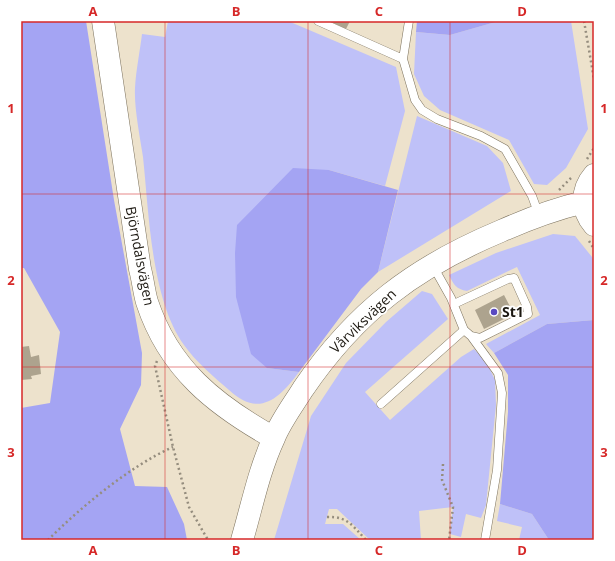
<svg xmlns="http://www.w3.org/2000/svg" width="615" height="561" font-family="'Open Sans',sans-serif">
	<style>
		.green { fill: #bfc1f8 }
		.forest { fill: #a4a4f3 }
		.building { fill: #ada38e }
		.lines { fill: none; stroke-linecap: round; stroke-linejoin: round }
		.lane-casing { stroke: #7d735f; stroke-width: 9 }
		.secondary-casing { stroke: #7d735f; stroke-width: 23 }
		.path { stroke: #958d7e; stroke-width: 2.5; stroke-dasharray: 2 3; stroke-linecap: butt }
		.lane { stroke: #fff; stroke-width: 8 }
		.secondary { stroke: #fff; stroke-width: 22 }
		.grid { fill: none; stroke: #d62828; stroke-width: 1; stroke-opacity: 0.55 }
		.poi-dot { fill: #5949c1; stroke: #fff; stroke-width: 1.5 }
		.labels { text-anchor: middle; stroke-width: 3.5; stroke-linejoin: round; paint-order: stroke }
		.street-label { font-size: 14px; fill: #1c1811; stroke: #fff }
		.poi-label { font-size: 14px; font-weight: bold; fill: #1c1811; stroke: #fff; text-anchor: start }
		.neatline { fill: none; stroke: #d62828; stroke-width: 1.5 }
		.grid-label { font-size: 13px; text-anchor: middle; font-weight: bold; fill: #d62828 }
	</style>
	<rect width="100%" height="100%" fill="#ede2cc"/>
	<path class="green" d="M168 21H288L396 67 405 111 385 186 329 170 267 368 299 372C279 399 259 418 229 390 214 377 196 362 184 345 151 299 149 213 143 157 140 137 134 108 135 88 136 70 140 51 142 34L165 37Z
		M499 21H571L588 129 566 168 547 185 534 184 509 140 440 110 424 96 414 74 416 32 450 35Z
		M417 116 487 146 503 163 511 191 378 272Z
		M553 234 575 236 592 257 594 261V320L547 324 494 353 486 344 540 315 517 267 467 291C456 289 454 285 449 275L496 253Z
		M422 291 432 294 448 319 365 392 390 420 461 357 474 349 486 361 495 380 496 405 486 505 481 518 466 514 461 537 450 534 453 507 419 511 421 540H370L337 509H329L325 524H343L361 540H274L311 416 346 363 386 322Z
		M500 504 532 514 549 540H519L522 527 497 521Z"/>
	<path class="forest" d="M21 21H86L114 200 142 353 141 385 120 429 135 486 167 487 184 524 187 540H21V408L50 403 60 332 24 268H21Z
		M417 21H499L450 35 416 32Z
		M293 168 329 170 398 190 378 272 361 289 299 372 267 368 251 354 236 297 235 253 237 225Z
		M594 320V540H549L532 514 500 504 508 412V375L494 353 547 324Z"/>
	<path class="building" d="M329 21H350L346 29Z
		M504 295 514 314 484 329 475 310Z
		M29 346 31 357 39 355 41 374 31 376 32 379 21 380V347Z"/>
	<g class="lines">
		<defs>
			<path id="lane" d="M318 21 403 59
				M409 21 403 59 415 100 422 110 437 119 481 136 505 149 532 196 539 215
				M433 266 451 298 464 330 471 336 480 338 528 314 527 307 514 278 508 279 454 304
				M471 336 498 373 502 393 497 470 485 540
				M381 404 464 330"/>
			<path id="secondary" d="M103 21 140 269C143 280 144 292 147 302 169 369 215 405 274 438
				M594 175C581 190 581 210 594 225
				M242 540C252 506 259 470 274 438 281 421 293 405 303 389 356 311 415 267 501 231 528 219 555 209 584 202"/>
		</defs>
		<use href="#lane" class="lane-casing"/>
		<use href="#secondary" class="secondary-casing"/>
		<path class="path" d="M584 21 594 79
			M587 159 594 148
			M559 190 571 178
			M589 241 594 249
			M157 361 155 366 173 447 189 507 208 540
			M443 464 442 480 453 507 449 540
			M327 517C347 516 353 526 366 540
			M48 540C81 507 130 466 173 447"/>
		<use href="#lane" class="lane"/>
		<use href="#secondary" class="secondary"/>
	</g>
	<path class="grid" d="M165 21V540M308 21V540M450 21V540M21 194H594M21 367H594"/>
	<circle class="poi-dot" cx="494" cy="312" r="4"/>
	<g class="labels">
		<g class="street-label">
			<text transform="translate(140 256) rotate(79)" y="5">Björndalsvägen</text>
			<text transform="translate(363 321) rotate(-44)" y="5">Vårviksvägen</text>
		</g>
		<g class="poi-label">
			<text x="502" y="317">St1</text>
		</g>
	</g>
	<rect width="615" height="561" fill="none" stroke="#ffffff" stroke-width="44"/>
	<rect x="22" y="22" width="571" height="517" class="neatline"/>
	<g class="grid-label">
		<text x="93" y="16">A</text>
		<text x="236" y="16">B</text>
		<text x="379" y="16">C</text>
		<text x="522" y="16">D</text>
		<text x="11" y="113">1</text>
		<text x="604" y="113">1</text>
		<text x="11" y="285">2</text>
		<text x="604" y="285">2</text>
		<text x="11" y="457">3</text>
		<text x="604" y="457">3</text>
		<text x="93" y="555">A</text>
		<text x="236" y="555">B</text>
		<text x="379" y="555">C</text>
		<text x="522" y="555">D</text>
	</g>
</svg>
